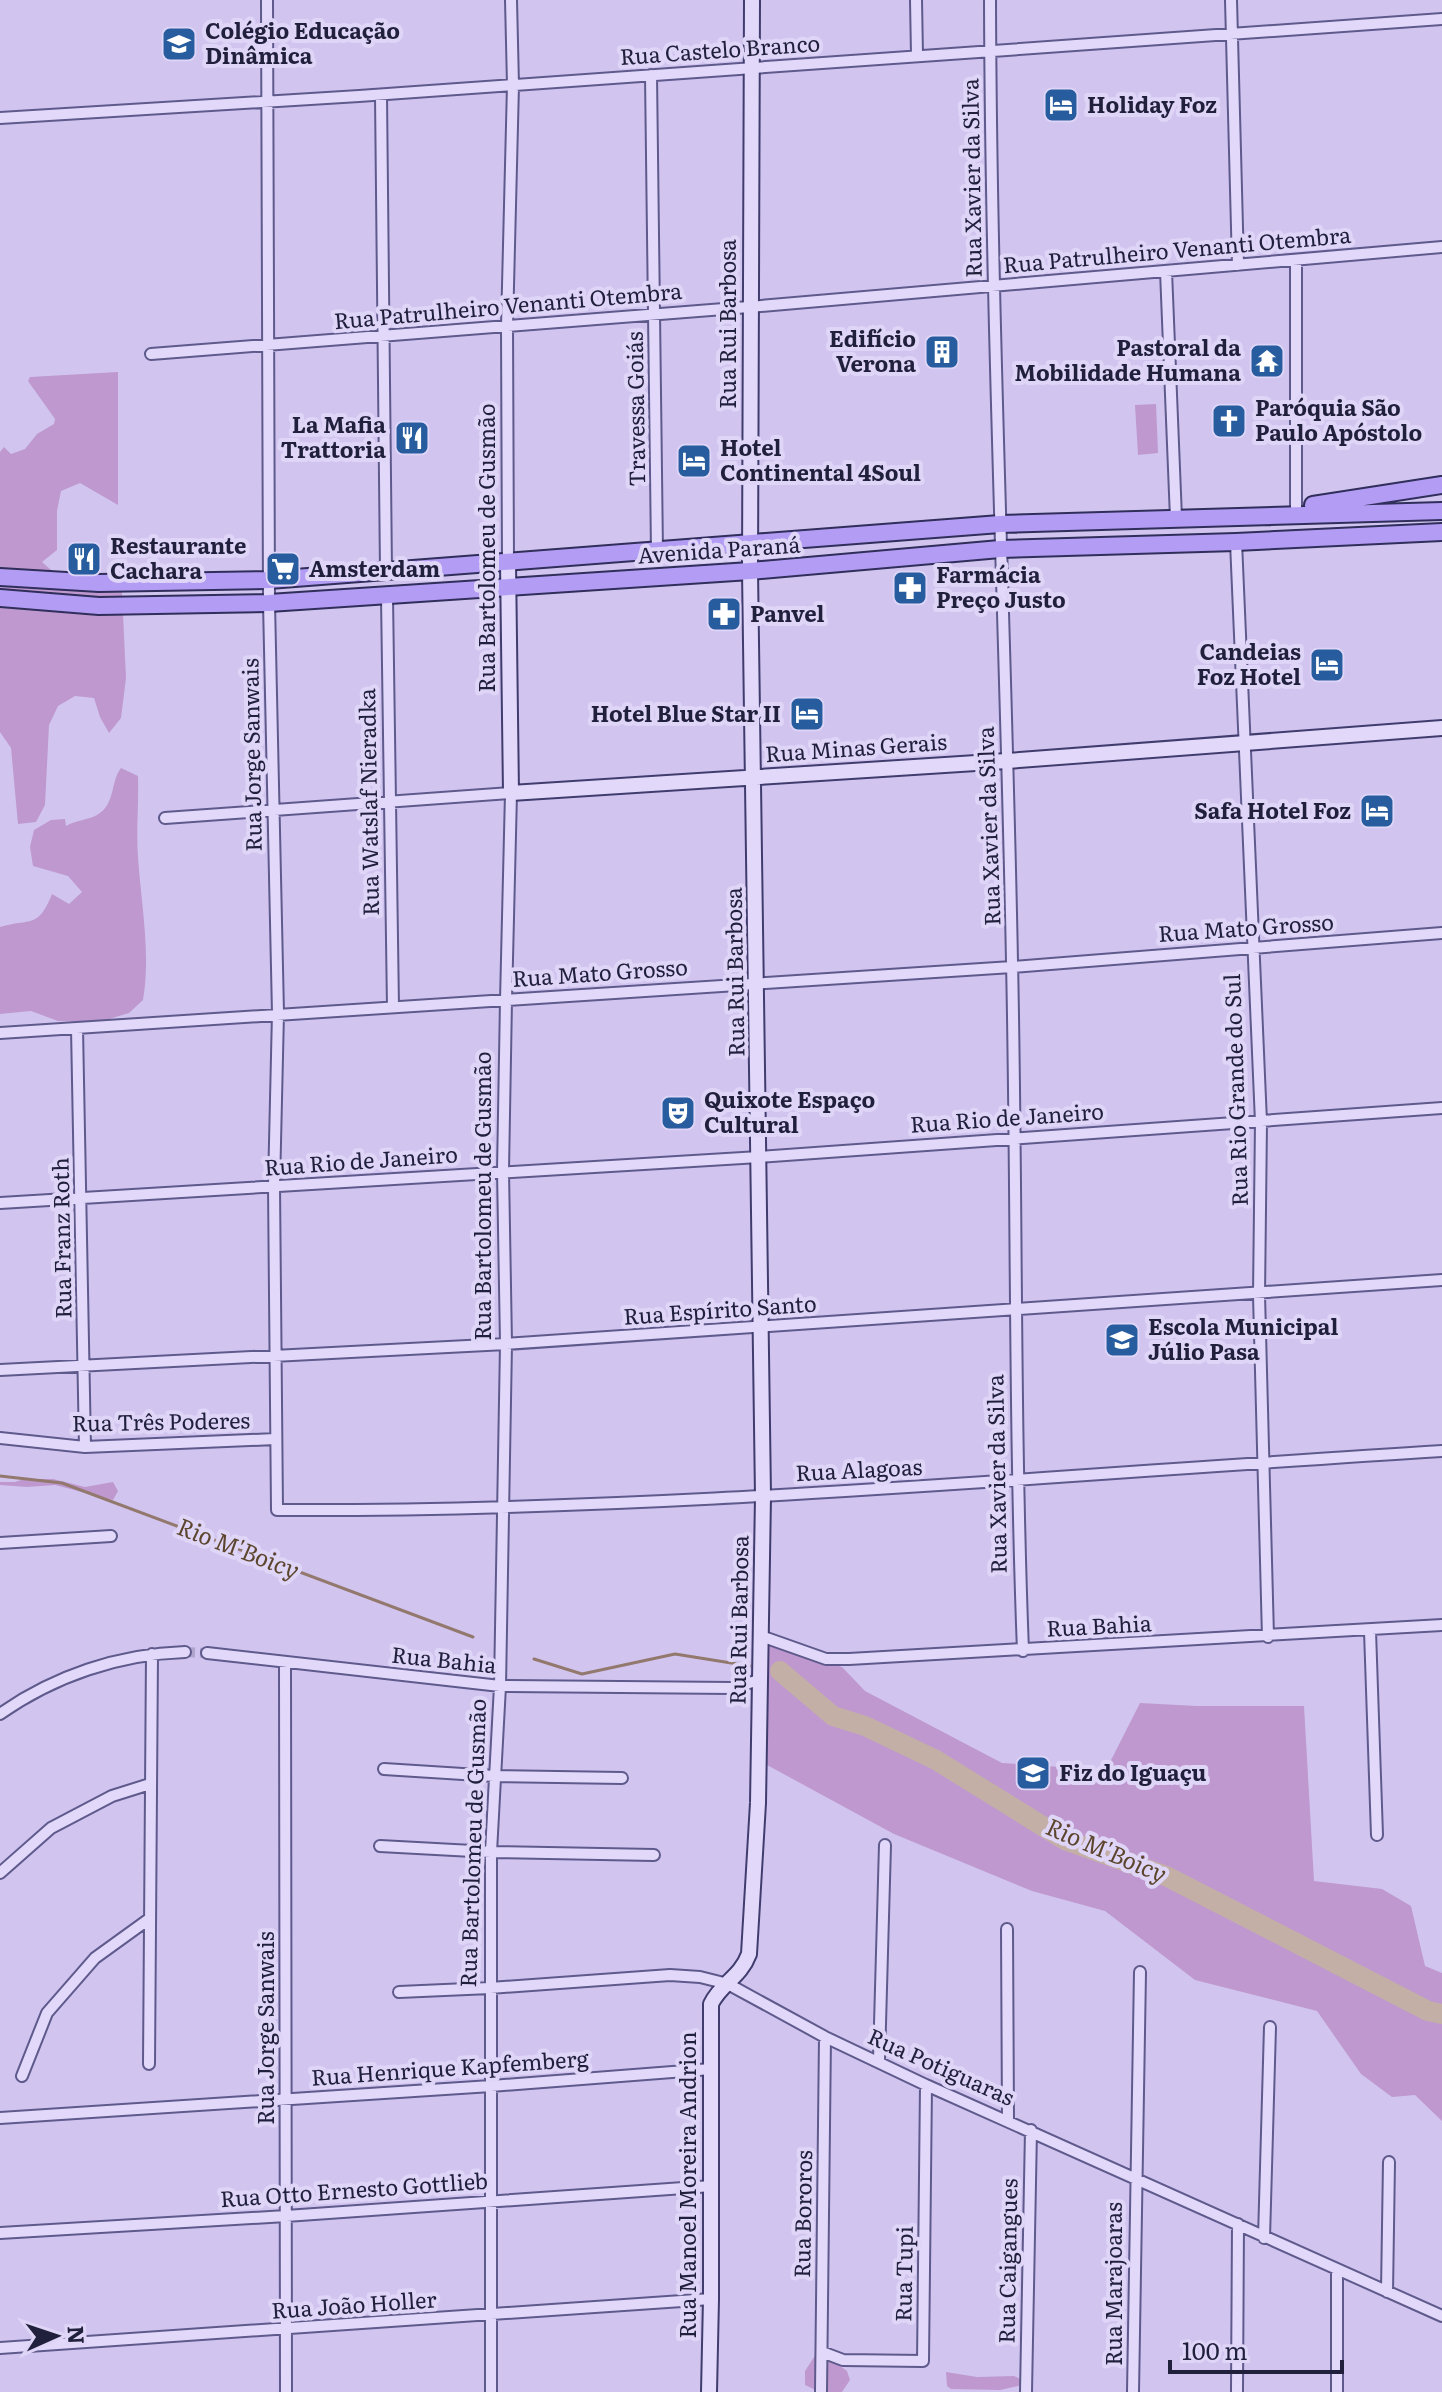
<svg xmlns="http://www.w3.org/2000/svg" width="1442" height="2392" font-family="Literata,serif">
	<style>
		.green { fill: #be98cf }
		.lines { fill: none; stroke-linecap: round; stroke-linejoin: round }
		.stream { stroke: #93796d; stroke-width: 3 }
		.river { stroke: #c4afa7; stroke-width: 20 }
		.street-tunnel { stroke: #aea4cc; stroke-width: 10; stroke-dasharray: 10 5; stroke-linecap: butt }
		.street-casing { stroke: #5f5a8c; stroke-width: 14 }
		.secondary-casing { stroke: #403d6e; stroke-width: 18 }
		.primary-casing { stroke: #302e5a; stroke-width: 20 }
		.street { stroke: #e2d9fa; stroke-width: 10 }
		.secondary { stroke: #e2d9fa; stroke-width: 14 }
		.primary { stroke: #b29cf4; stroke-width: 16 }
		.labels { text-anchor: middle; stroke-width: 8; stroke-linejoin: round; paint-order: stroke }
		.poi-label { font-size: 22px; font-weight: bold; fill: #201f3c; stroke: #dfd5f7; text-anchor: start }
		.street-label { font-size: 22px; fill: #201f3c; stroke: #dfd5f7 }
		.water-label { font-size: 24px; font-style: italic; fill: #5c452d; stroke: #dfd5f7 }
	</style>
	<rect width="100%" height="100%" fill="#d1c5f0"/>
	<path class="green" d="M118 372V505L80 483 61 491 57 511V550L42 562 73 589 122 592 126 678 121 718 109 733 100 717 94 698 75 696 58 706 49 725 45 805 36 822 18 824 11 748 0 732V452L4 447 11 454 25 449 37 434 54 424 55 419 28 381 30 377Z
		M1156 404 1158 453 1138 455 1135 405Z
		M121 768 138 776C139 803 136 829 138 857 141 903 151 954 143 1000L129 1013 99 1022 58 1021 31 1011 0 1014V927C31 918 38 929 52 894L69 904 82 892 68 876 33 866 30 847 34 830 51 820 65 819 66 826C76 820 88 820 97 815 116 804 110 782 121 768Z
		M24 1479H53L85 1487 113 1482 118 1491 113 1500 55 1485 27 1487 0 1485V1482H15Z
		M768 1645 842 1667 865 1691 1002 1763 1106 1770 1140 1703 1197 1706H1304L1314 1881 1382 1889 1411 1906 1425 1966 1442 1973V2121L1415 2095 1392 2097 1361 2074 1317 2011 1195 1980 1105 1911 1032 1891 894 1834 767 1765Z
		M816 2354 826 2356 847 2371 850 2380 842 2392H820L805 2385V2371Z
		M946 2372 977 2377 1014 2376 1023 2380V2385L1000 2390 951 2389 947 2386Z"/>
	<g class="lines">
		<path class="stream" d="M0 1476 62 1483 473 1637
			M534 1659 582 1674 675 1654 750 1666"/>
		<path class="river" d="M780 1671 833 1716 865 1726 936 1760 1065 1840 1166 1876 1428 2011 1442 2014"/>
		<path class="street-tunnel" d="M185 1652 207 1653"/>
		<defs>
			<path id="street" d="M267 0 269 603 278 1013 274 1186 277 1510C666 1512 1054 1475 1442 1451
				M916 0 917 55
				M990 0C991 321 1006 641 1012 962 1017 1192 1014 1421 1023 1651
				M1231 0 1238 265
				M651 75 657 552
				M381 95 386 572
				M0 118 359 96 1442 19
				M1166 271 1176 518
				M151 354 749 307 1442 247
				M1296 507V260
				M1236 542 1261 1122 1259 1295 1268 1637
				M508 563 507 326 513 85 511 0
				M387 597 393 1007
				M165 818 511 793 506 1000 503 1171 506 1344 500 1686 491 1852V2392
				M77 1028 85 1447
				M0 1033 1012 967 1442 933
				M0 1203 759 1157 1442 1108
				M0 1370 506 1344 1442 1280
				M0 1438 85 1447 275 1439
				M0 1543 111 1536
				M1370 1631 1377 1835
				M761 1636 826 1659H849L1442 1625
				M207 1653 500 1686 733 1688 759 1680
				M285 1664 286 2392
				M0 1714C54 1676 119 1654 185 1652
				M384 1769 494 1776 622 1778
				M380 1846 491 1852 654 1855
				M0 1873 51 1828 112 1796 150 1784
				M1007 1929 1008 2120
				M399 1992 490 1988 670 1975 700 1977 728 1984 825 2037 926 2085 1442 2316
				M879 2060 885 1845
				M149 2064 152 1654
				M22 2076 47 2013 95 1958 149 1919
				M0 2118 491 2086 711 2069
				M0 2233 286 2216 712 2186
				M1264 2238 1270 2027
				M1387 2292 1389 2162
				M0 2348 711 2299
				M822 2352 843 2360 923 2361 926 2085
				M821 2392 825 2037
				M1026 2392 1031 2130
				M1133 2392 1140 1972
				M1237 2392 1238 2224
				M1337 2392V2270"/>
			<path id="secondary" d="M508 563 511 793 1007 761 1442 728
				M709 2392 711 2299V2004C721 1983 740 1978 749 1954L758 1803 763 1496 750 571 752 0"/>
			<path id="primary" d="M1313 505 1442 485
				M0 577 99 583 269 580 1000 524 1442 511
				M0 598 99 606 269 603 750 571 1000 549 1236 542 1442 532"/>
		</defs>
		<use href="#street" class="street-casing"/>
		<use href="#secondary" class="secondary-casing"/>
		<use href="#primary" class="primary-casing"/>
		<use href="#street" class="street"/>
		<use href="#secondary" class="secondary"/>
		<use href="#primary" class="primary"/>
	</g>
	<defs>
		<symbol id="school-square" viewBox="-11 -11 22 22"><rect x="-9" y="-9" width="18" height="18" rx="4" fill="#275c9e" stroke="#dfd5f7"/><path d="M0-5L7-2L0 1L-7-2ZM-4 1L0 2.5L4 1V4Q0 6-4 4Z" fill="#fff"/></symbol>
		<symbol id="hotel-square" viewBox="-11 -11 22 22"><rect x="-9" y="-9" width="18" height="18" rx="4" fill="#275c9e" stroke="#dfd5f7"/><path d="M-6-4.5h1.5V1H6V5H4.5V3h-9V5H-6ZM-4 0a1.8 1.8 0 1 1 3.6 0ZM.5 0V-2.5h3Q6-2.5 6 0Z" fill="#fff"/></symbol>
		<symbol id="building-square" viewBox="-11 -11 22 22"><rect x="-9" y="-9" width="18" height="18" rx="4" fill="#275c9e" stroke="#dfd5f7"/><path d="M-4-6H4V6H1V3H-1V6H-4ZM-2.5-4.3h1.7v1.8h-1.7ZM.8-4.3h1.7v1.8H.8ZM-2.5-1h1.7V.8h-1.7ZM.8-1h1.7V.8H.8Z" fill="#fff"/></symbol>
		<symbol id="temple-square" viewBox="-11 -11 22 22"><rect x="-9" y="-9" width="18" height="18" rx="4" fill="#275c9e" stroke="#dfd5f7"/><path d="M0-6L5-2H3V0L6.5 2.5H4V6H1.5V3h-3V6H-4V2.5H-6.5L-3 0V-2H-5Z" fill="#fff"/></symbol>
		<symbol id="church-square" viewBox="-11 -11 22 22"><rect x="-9" y="-9" width="18" height="18" rx="4" fill="#275c9e" stroke="#dfd5f7"/><path d="M-1.2-6h2.4v3.5h3.3v2.4h-3.3V6h-2.4V-.1h-3.3v-2.4h3.3Z" fill="#fff"/></symbol>
		<symbol id="restaurant-square" viewBox="-11 -11 22 22"><rect x="-9" y="-9" width="18" height="18" rx="4" fill="#275c9e" stroke="#dfd5f7"/><path d="M-5-6h1v4h1v-4h1v4h1v-4h1v5L-1.5 .5V6h-2V.5L-5-1ZM5-6V6H3V1.5H1.5Q1.5-4 5-6Z" fill="#fff"/></symbol>
		<symbol id="supermarket-square" viewBox="-11 -11 22 22"><rect x="-9" y="-9" width="18" height="18" rx="4" fill="#275c9e" stroke="#dfd5f7"/><path d="M-6-5.5h2.5l.6 2H6L4.5 2H-2.5L-4.4-4H-6ZM-1.5 3.2a1.3 1.3 0 1 0 .1 0ZM3 3.2a1.3 1.3 0 1 0 .1 0Z" fill="#fff"/></symbol>
		<symbol id="pharmacy-square" viewBox="-11 -11 22 22"><rect x="-9" y="-9" width="18" height="18" rx="4" fill="#275c9e" stroke="#dfd5f7"/><path d="M-2-6h4v4h4v4h-4v4h-4v-4h-4v-4h4Z" fill="#fff"/></symbol>
		<symbol id="theatre-square" viewBox="-11 -11 22 22"><rect x="-9" y="-9" width="18" height="18" rx="4" fill="#275c9e" stroke="#dfd5f7"/><path d="M-5-5.5Q0-4 5-5.5V0Q5 5 0 6Q-5 5-5 0ZM-3.3-2.5H-1v1.5H-3.3ZM1-2.5H3.3v1.5H1ZM-2.8 1Q0 5.5 2.8 1Z" fill="#fff"/></symbol>
	</defs>
	<g fill-rule="evenodd">
		<use href="#school-square" x="159" y="24" width="40" height="40"/>
		<use href="#hotel-square" x="1041" y="85" width="40" height="40"/>
		<use href="#building-square" x="922" y="332" width="40" height="40"/>
		<use href="#temple-square" x="1247" y="341" width="40" height="40"/>
		<use href="#church-square" x="1209" y="401" width="40" height="40"/>
		<use href="#restaurant-square" x="392" y="418" width="40" height="40"/>
		<use href="#hotel-square" x="674" y="441" width="40" height="40"/>
		<use href="#restaurant-square" x="64" y="539" width="40" height="40"/>
		<use href="#supermarket-square" x="263" y="549" width="40" height="40"/>
		<use href="#pharmacy-square" x="890" y="568" width="40" height="40"/>
		<use href="#pharmacy-square" x="704" y="594" width="40" height="40"/>
		<use href="#hotel-square" x="1307" y="645" width="40" height="40"/>
		<use href="#hotel-square" x="787" y="694" width="40" height="40"/>
		<use href="#hotel-square" x="1357" y="791" width="40" height="40"/>
		<use href="#theatre-square" x="658" y="1093" width="40" height="40"/>
		<use href="#school-square" x="1102" y="1320" width="40" height="40"/>
		<use href="#school-square" x="1013" y="1753" width="40" height="40"/>
	</g>
	<g class="labels">
		<g class="poi-label">
			<text x="205" y="39">Colégio Educação<tspan x="205" dy="25">Dinâmica</tspan></text>
			<text x="1087" y="113">Holiday Foz</text>
			<text x="916" y="347" text-anchor="end">Edifício<tspan x="916" dy="25">Verona</tspan></text>
			<text x="1241" y="356" text-anchor="end">Pastoral da<tspan x="1241" dy="25">Mobilidade Humana</tspan></text>
			<text x="1255" y="416">Paróquia São<tspan x="1255" dy="25">Paulo Apóstolo</tspan></text>
			<text x="386" y="433" text-anchor="end">La Mafia<tspan x="386" dy="25">Trattoria</tspan></text>
			<text x="720" y="456">Hotel<tspan x="720" dy="25">Continental 4Soul</tspan></text>
			<text x="110" y="554">Restaurante<tspan x="110" dy="25">Cachara</tspan></text>
			<text x="309" y="577">Amsterdam</text>
			<text x="936" y="583">Farmácia<tspan x="936" dy="25">Preço Justo</tspan></text>
			<text x="750" y="622">Panvel</text>
			<text x="1301" y="660" text-anchor="end">Candeias<tspan x="1301" dy="25">Foz Hotel</tspan></text>
			<text x="781" y="722" text-anchor="end">Hotel Blue Star II</text>
			<text x="1351" y="819" text-anchor="end">Safa Hotel Foz</text>
			<text x="704" y="1108">Quixote Espaço<tspan x="704" dy="25">Cultural</tspan></text>
			<text x="1148" y="1335">Escola Municipal<tspan x="1148" dy="25">Júlio Pasa</tspan></text>
			<text x="1059" y="1781">Fiz do Iguaçu</text>
		</g>
		<g class="street-label">
			<text transform="translate(720 50) rotate(-4)" y="8">Rua Castelo Branco</text>
			<text transform="translate(972 178) rotate(-91)" y="8">Rua Xavier da Silva</text>
			<text transform="translate(1177 250) rotate(-5)" y="8">Rua Patrulheiro Venanti Otembra</text>
			<text transform="translate(508 306) rotate(-5)" y="8">Rua Patrulheiro Venanti Otembra</text>
			<text transform="translate(728 324) rotate(-90)" y="8">Rua Rui Barbosa</text>
			<text transform="translate(636 409) rotate(-91)" y="8">Travessa Goiás</text>
			<text transform="translate(487 548) rotate(-90)" y="8">Rua Bartolomeu de Gusmão</text>
			<text transform="translate(719 550) rotate(-4)" y="8">Avenida Paraná</text>
			<text transform="translate(856 748) rotate(-4)" y="8">Rua Minas Gerais</text>
			<text transform="translate(252 755) rotate(-91)" y="8">Rua Jorge Sanwais</text>
			<text transform="translate(369 802) rotate(-91)" y="8">Rua Watslaf Nieradka</text>
			<text transform="translate(989 826) rotate(-92)" y="8">Rua Xavier da Silva</text>
			<text transform="translate(1246 928) rotate(-4)" y="8">Rua Mato Grosso</text>
			<text transform="translate(735 972) rotate(-91)" y="8">Rua Rui Barbosa</text>
			<text transform="translate(600 973) rotate(-4)" y="8">Rua Mato Grosso</text>
			<text transform="translate(1236 1090) rotate(-92)" y="8">Rua Rio Grande do Sul</text>
			<text transform="translate(1007 1118) rotate(-4)" y="8">Rua Rio de Janeiro</text>
			<text transform="translate(361 1161) rotate(-4)" y="8">Rua Rio de Janeiro</text>
			<text transform="translate(483 1196) rotate(-90)" y="8">Rua Bartolomeu de Gusmão</text>
			<text transform="translate(62 1238) rotate(-91)" y="8">Rua Franz Roth</text>
			<text transform="translate(720 1310) rotate(-4)" y="8">Rua Espírito Santo</text>
			<text transform="translate(161 1422) rotate(-1)" y="8">Rua Três Poderes</text>
			<text transform="translate(859 1470) rotate(-3)" y="8">Rua Alagoas</text>
			<text transform="translate(997 1474) rotate(-91)" y="8">Rua Xavier da Silva</text>
			<text transform="translate(739 1620) rotate(-89)" y="8">Rua Rui Barbosa</text>
			<text transform="translate(1099 1626) rotate(-3)" y="8">Rua Bahia</text>
			<text transform="translate(444 1660) rotate(6)" y="8">Rua Bahia</text>
			<text transform="translate(473 1843) rotate(-88)" y="8">Rua Bartolomeu de Gusmão</text>
			<text transform="translate(266 2028) rotate(-90)" y="8">Rua Jorge Sanwais</text>
			<text transform="translate(941 2067) rotate(24)" y="8">Rua Potiguaras</text>
			<text transform="translate(450 2068) rotate(-4)" y="8">Rua Henrique Kapfemberg</text>
			<text transform="translate(688 2185) rotate(-90)" y="8">Rua Manoel Moreira Andrion</text>
			<text transform="translate(354 2190) rotate(-4)" y="8">Rua Otto Ernesto Gottlieb</text>
			<text transform="translate(803 2214) rotate(-89)" y="8">Rua Bororos</text>
			<text transform="translate(1008 2261) rotate(-89)" y="8">Rua Caigangues</text>
			<text transform="translate(904 2274) rotate(-89)" y="8">Rua Tupi</text>
			<text transform="translate(1114 2284) rotate(-90)" y="8">Rua Marajoaras</text>
			<text transform="translate(354 2305) rotate(-4)" y="8">Rua João Holler</text>
		</g>
		<g class="water-label">
			<text transform="translate(238 1549) rotate(21)" y="8">Rio M'Boicy</text>
			<text transform="translate(1106 1851) rotate(23)" y="8">Rio M'Boicy</text>
		</g>
	</g>
	<g transform="translate(56 2336) rotate(87)" stroke="#dfd5f7" stroke-width="6" paint-order="stroke">
	<path d="M0-6L14 30L0 20L-14 30Z" fill="#201f3c"/>
	<text y="-12" font-size="22" font-weight="bold" text-anchor="middle" fill="#201f3c">N</text>
	</g>
	<path d="M1170 2360v12h172v-12" fill="none" stroke="#201f3c" stroke-width="4"/>
	<text x="1182" y="2360" font-size="24" fill="#201f3c" stroke="#dfd5f7" stroke-width="6" paint-order="stroke">100 m</text>
</svg>
